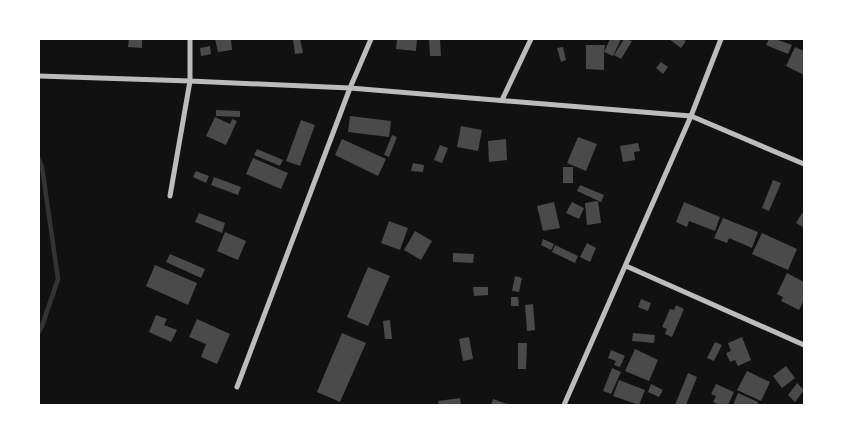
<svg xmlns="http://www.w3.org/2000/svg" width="843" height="444" font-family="'Exo 2',sans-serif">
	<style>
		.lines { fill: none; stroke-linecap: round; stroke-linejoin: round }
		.stream { stroke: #333; stroke-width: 4.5 }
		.building { fill: #4a4a4a }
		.minor { stroke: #bcbcbc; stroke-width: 5 }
	</style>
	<rect width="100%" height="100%" fill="#111"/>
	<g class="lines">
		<path class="stream" d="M39 159 42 167 58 279 42 326 39 332"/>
	</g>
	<path class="building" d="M129 39H142V48L128 47Z
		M215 39H231L232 50 218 52Z
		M293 39H300L303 53 295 54Z
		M397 39H417L416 51 396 49Z
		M429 39H440L441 56H430Z
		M610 39H621L613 56 604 52V70L586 69V45H605L604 52Z
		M624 39 632 41 621 59 614 55Z
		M669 39H682L686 41 681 48Z
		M769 39H775L792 45 788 54 766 45Z
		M210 46 211 54 201 56 200 48Z
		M563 47 566 60 561 62 557 48Z
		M795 47 804 51V75L786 66Z
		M661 62 668 67 663 74 656 68Z
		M216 110 240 111V117L216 116Z
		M350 116 391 121 389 137 348 132Z
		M215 117 230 124 232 119 237 121 226 145 206 136Z
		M301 120 315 125 300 166 286 161Z
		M461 126 482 130 478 151 457 147Z
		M392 135 397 137 389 157 384 155Z
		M578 137 597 144 586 171 567 163Z
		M342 139 386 159 378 176 335 155Z
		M506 139 507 160 489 162 488 141Z
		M638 143 640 151 634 152 635 160 623 162 620 146Z
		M440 145 448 148 442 163 434 160Z
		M257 149 283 160 280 166 254 155Z
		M253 158 288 173 281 189 246 174Z
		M413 163 424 165 423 172 411 171Z
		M563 167H573V183H563Z
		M196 171 209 176 206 183 193 177Z
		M214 177 241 187 238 195 211 185Z
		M773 180 781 183 769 211 762 208Z
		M580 185 604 195 601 202 577 191Z
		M598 201 601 223 587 225 585 203Z
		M554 202 560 228 543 231 537 206Z
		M572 202 584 208 579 219 566 213Z
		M684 202 720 217 715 231 689 221 687 227 676 222Z
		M199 213 225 223 222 233 195 222Z
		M802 213 804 214 803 227 796 223Z
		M723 218 758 232 752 248 729 238 727 243 714 238Z
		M389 221 408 228 400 250 381 243Z
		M415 231 432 241 421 260 404 250Z
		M225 232 246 241 238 260 217 251Z
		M762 233 797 249 788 270 752 254Z
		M543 239 554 244 551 250 541 245Z
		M587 243 596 248 590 262 580 257Z
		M555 245 578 256 575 263 552 252Z
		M453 253 474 254 473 263 453 262Z
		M170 254 205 269 201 278 166 262Z
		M155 265 197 283 188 305 146 286Z
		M368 267 390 276 368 326 347 317Z
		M787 273 804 282V300L799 310 781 301 783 297 777 294Z
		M515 276 522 278 519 292 512 291Z
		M473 287H488V295L474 296Z
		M511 297H518L519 306H511Z
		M641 299 651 303 648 311 638 307Z
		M533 304 535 330 527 331 525 305Z
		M676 305 684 309 672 337 665 334 667 329 662 327 670 309 674 310Z
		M156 315 167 319 164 325 177 330 171 342 149 332Z
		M197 319 230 334 217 364 201 357 206 344 189 337Z
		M390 320 392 339H385L383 321Z
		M342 333 366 343 340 402 317 392Z
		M633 333 655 335 654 343 632 341Z
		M469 337 473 359 463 361 459 339Z
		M742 337 751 360 738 366 735 360 730 362 726 353 731 351 728 343Z
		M715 342 722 345 714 361 707 358Z
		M518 343H527L526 369H518Z
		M635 349 658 360 649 381 625 371Z
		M611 350 625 356 620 367 614 365 616 361 608 358Z
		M786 366 795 378 782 388 773 376Z
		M612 368 621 372 611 394 603 391Z
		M747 371 770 382 761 401 737 390Z
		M688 373 697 377 686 405H675Z
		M619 380 645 390 639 405 613 396Z
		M797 383 804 390 795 402 788 395Z
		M651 384 663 390 659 397 648 392Z
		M716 384 734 392 728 405H720L713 402 716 396 711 394Z
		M738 393 758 402 757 405H733Z
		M460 398 461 405H439L438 401Z
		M493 399 510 405H491Z"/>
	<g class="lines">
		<path class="minor" d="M39 76 190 81 350 88 691 116 804 164
			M502 100 531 39
			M170 196 190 81V39
			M626 266 804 345
			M237 387 350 88 371 39
			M564 405 691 116 721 39"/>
	</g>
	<rect width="843" height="444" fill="none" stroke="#ffffff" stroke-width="80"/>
</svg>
